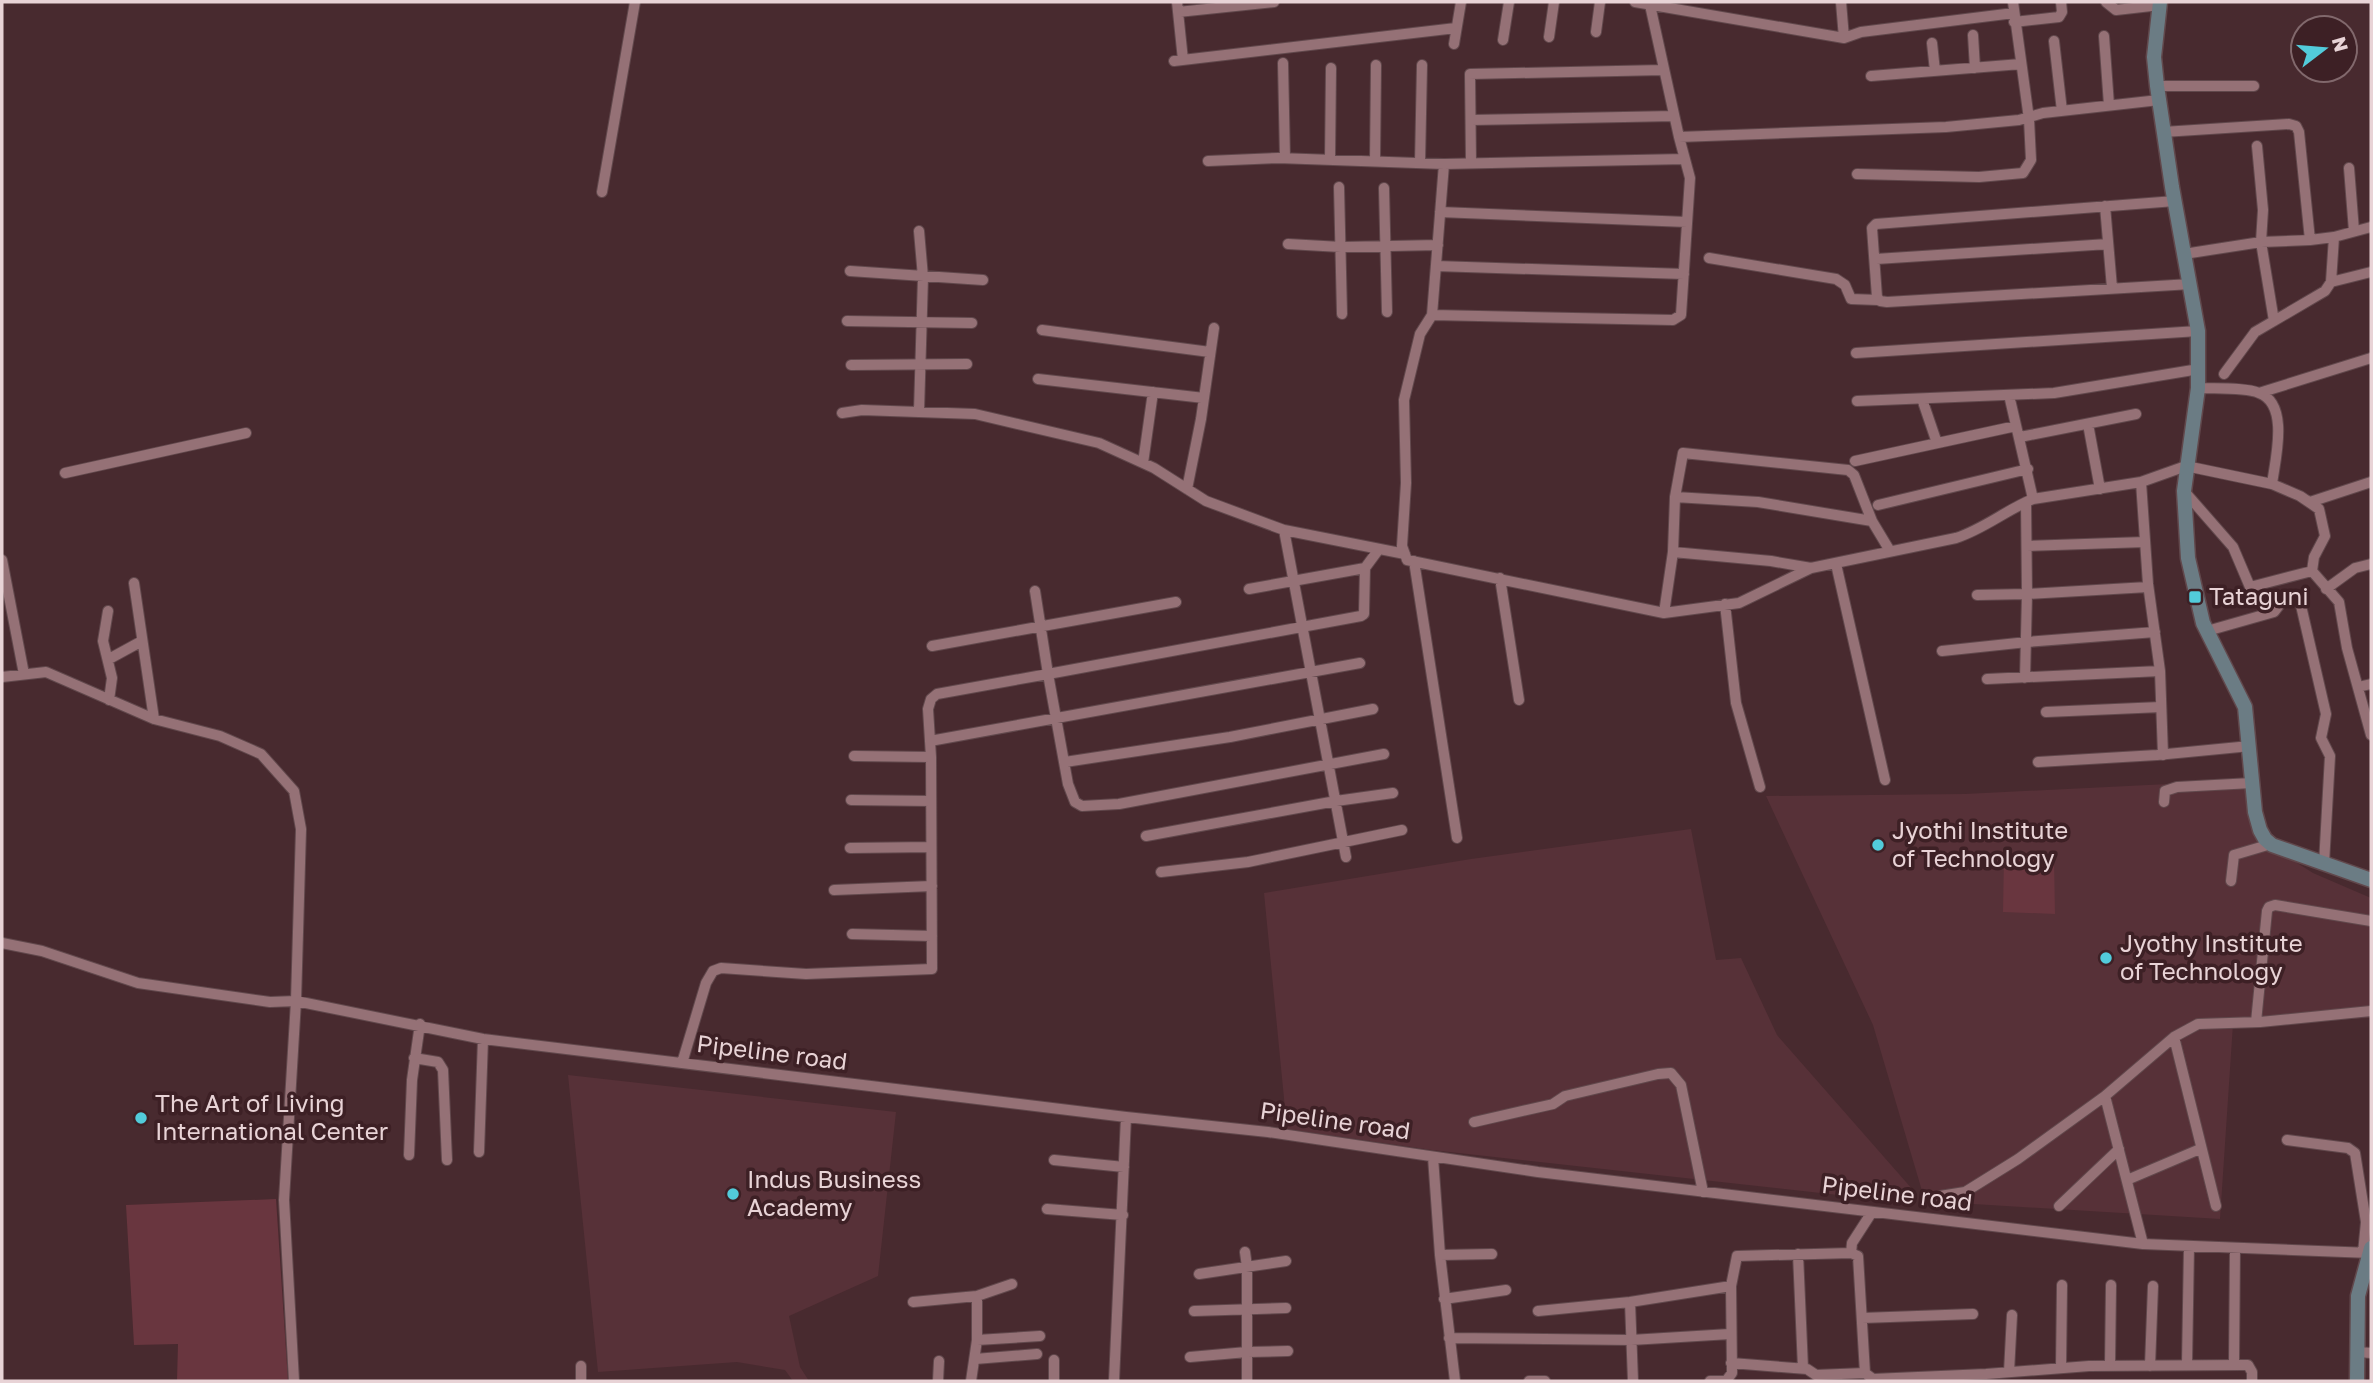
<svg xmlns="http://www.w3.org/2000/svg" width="2373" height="1383" font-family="'Golos Text',sans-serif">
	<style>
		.built { fill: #573138 }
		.green { fill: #69363f }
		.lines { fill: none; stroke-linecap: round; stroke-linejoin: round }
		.street-casing { stroke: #61484c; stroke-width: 12 }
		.secondary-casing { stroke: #61484c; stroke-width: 17 }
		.street { stroke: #957176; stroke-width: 10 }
		.secondary { stroke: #6b7c84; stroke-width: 14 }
		.poi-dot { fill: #52cbda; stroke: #3d2025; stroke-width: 2.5 }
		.labels { text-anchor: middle; stroke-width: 7; stroke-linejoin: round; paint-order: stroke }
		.poi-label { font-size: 24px; fill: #e8d3d6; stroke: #3d2025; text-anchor: start }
		.street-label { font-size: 24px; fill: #e8d3d6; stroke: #3d2025 }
	</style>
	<rect width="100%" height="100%" fill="#482a2f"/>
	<path class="built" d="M2249 780 2262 841 2313 873 2371 898V1018L2233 1024 2220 1219 1925 1201 1873 1025 1766 796 1965 794Z
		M1691 829 1716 960 1741 958 1777 1035 1913 1190 1910 1203 1432 1150 1287 1129 1264 893 1471 859Z
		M568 1075 896 1112 878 1276 789 1316 800 1367 809 1381H793L785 1370 737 1362 598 1372Z"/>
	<path class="green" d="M2004 857 2054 859 2055 914 2003 912Z
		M276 1199 288 1381H177L178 1344 134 1345 126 1205Z"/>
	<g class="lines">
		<defs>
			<path id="street" d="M1177 2 1183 60
				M1635 2 1844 38 1861 32 2014 13
				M1841 2 1844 38
				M2106 2 2116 10 2160 5
				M1650 5 1679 137
				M1178 12 1274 2
				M2014 22 2059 17 2062 12 2061 2
				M1596 32 1600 2
				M1973 35 1975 68
				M2104 36 2109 105
				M1549 37 1554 2
				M1503 40 1509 2
				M2054 41 2062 111
				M1932 43 1935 71
				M1454 44 1461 2
				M1174 61 1456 28
				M1283 63 1285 158
				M1871 76 2021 64
				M2157 86H2254
				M1471 120 1674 116
				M2163 132 2289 124 2296 126 2299 132 2310 240 2261 242 2184 254
				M2257 146 2263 210 2261 242 2274 321
				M1685 159 1444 164 1432 315 1673 320 1681 315 1690 178 1679 137 1946 127 2019 120 2043 113 2159 100
				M1330 160 1331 68
				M1208 161 1278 158 1444 164
				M1375 161 1376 65
				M1420 163 1422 65
				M1471 163 1470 74 1663 70
				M2349 168 2354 231
				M1857 174 1979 177 2023 173 2031 160 2029 119 2013 2
				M1339 187 1342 314
				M1384 188 1387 312
				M602 192 635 2
				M2175 201 1876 224 1872 228 1877 297 1880 301 1887 302 2191 284
				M2105 206 2112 288
				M1440 212 1687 222
				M2310 240 2334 237 2371 227
				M1288 244 1341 247 1438 245
				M1709 258 1836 279 1845 285 1851 299 1878 300
				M1876 259 2108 244
				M1436 266 1684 274
				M850 271 983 280
				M2331 282 2334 237
				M1432 315 1420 334 1404 400 1406 483 1402 546 1407 560 1664 613 1739 603 1811 568 1956 538C1984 529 2006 510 2033 499
				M847 321 972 323
				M1042 330 1210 352
				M1856 353 2198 331
				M851 365 967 364
				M2224 374 2255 332 2325 291 2331 282 2371 272
				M1038 379 1204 398
				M2198 388C2215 389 2244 387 2259 393 2290 404 2275 460 2272 484L2300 496 2319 509 2325 536 2314 557 2312 571 2339 602 2347 648 2371 735
				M2259 393 2371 358
				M2009 395 2033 499 2141 482 2186 466 2272 484
				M1922 399 1937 443
				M1857 401 2054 393 2199 369
				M919 411 923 277 919 231
				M842 413 862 410 975 414 1099 443 1154 468 1206 501 1284 530 1405 554
				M2088 424 2100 489
				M2020 437 2136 414
				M1855 461 2016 426
				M1143 463 1153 392
				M65 473 246 433
				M2141 482 2148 584 2160 671 2163 755
				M1187 489 1201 419 1214 328
				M2184 491 2233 547 2250 587 2312 571
				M1675 497 1758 502 1872 521
				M2026 502 2027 594 2148 587
				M2310 502 2371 482
				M1878 505 2028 469
				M1284 530 1346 857
				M2027 546 2145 542
				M1673 552 1771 561 1811 568
				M2 560 24 674
				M1414 561 1457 838
				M1836 564 1885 780
				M1500 578 1519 700
				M134 583 154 719
				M1249 589 1365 568 1379 549
				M2326 589 2355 568 2371 564
				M1035 591 1048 674 1361 616 1364 614 1365 568
				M1977 595 2027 594 2025 678
				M1725 604 1736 703 1760 787
				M108 611 103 641 112 678 109 700
				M1664 613 1673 552 1675 497 1683 453 1848 470 1854 475 1872 521 1890 551
				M2207 631 2274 612 2281 603 2299 597 2326 714 2321 738 2330 756 2324 864
				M932 646 1176 602
				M1942 651 2027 642 2155 632
				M109 659 142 641
				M2 677 46 672 154 719 220 736 261 754 294 791 301 829 296 1001 284 1200 294 1381
				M1987 679 2160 671
				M2358 687 2371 684
				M2046 712 2161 707
				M930 741 1360 663
				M854 756 931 757
				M1065 762 1230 737 1373 709
				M2038 762 2157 755 2250 746
				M851 800 931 801
				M2164 802 2165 791 2177 787 2252 783
				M1146 836 1336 801 1393 793
				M850 848 931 847
				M1161 872 1248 862 1402 830
				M2231 881 2234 855 2271 844
				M834 890 932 886
				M852 934 932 936
				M2 943 42 951 138 983 270 1002 296 1001 483 1039 1126 1117 1268 1132 1538 1172 2143 1244 2371 1253
				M2256 1022 2267 911 2269 907 2275 905 2371 921
				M2174 1037 2216 1206
				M414 1058 438 1062 443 1070 447 1160
				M682 1063 706 983 713 971 721 968 806 974 932 969 931 757 928 709 931 699 937 694 1048 674 1068 784 1075 802 1082 806 1119 804 1384 754
				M2105 1096 2143 1244
				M1474 1122 1553 1104 1565 1096 1658 1074 1671 1073 1681 1085 1703 1192
				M2287 1140 2348 1148 2355 1153 2366 1222 2363 1253
				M479 1152 483 1039
				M409 1155 412 1080 420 1024
				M1433 1157 1440 1255 1455 1381
				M1054 1160 1124 1167
				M2127 1180 2200 1149
				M1940 1196 1965 1192 2018 1159 2105 1096 2174 1037 2198 1024 2260 1022 2371 1011
				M2059 1206 2119 1149
				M1047 1209 1123 1215
				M1245 1252 1247 1267V1381
				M1851 1253 1852 1243 1872 1212
				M1798 1254 1803 1368
				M1440 1255 1492 1254
				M1199 1274 1286 1261
				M1444 1299 1506 1290
				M913 1302 977 1296 1012 1284
				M1630 1302 1633 1381
				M1194 1311 1286 1308
				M1538 1311 1630 1302 1731 1286
				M1862 1318 1973 1314
				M1449 1338 1631 1340 1730 1334
				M977 1340 1040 1336
				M2358 1352 2371 1353
				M1190 1357 1247 1352 1288 1351
				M975 1359 1037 1354
				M1731 1363 1807 1369 1816 1375 1865 1373
				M2187 1365 2189 1246
				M2234 1365 2235 1248
				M2110 1366 2111 1285
				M2150 1366 2153 1286
				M2061 1368 2062 1285
				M2009 1372 2012 1315
				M581 1381V1366
				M938 1381 939 1361
				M971 1381 977 1340V1296
				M1054 1381V1360
				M1114 1381 1126 1117
				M1529 1381H1545
				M1710 1381H1726L1732 1373 1731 1286 1737 1256 1851 1253 1858 1256 1865 1373 1873 1379 1986 1374 2089 1366 2243 1365H2248L2252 1372V1381"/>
			<path id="secondary" d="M2160 2 2154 57 2157 86 2172 187 2198 331V388L2184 491 2188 558 2203 623 2245 707 2255 812 2260 830 2265 839 2272 845 2371 880
				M2357 1381 2358 1296 2371 1248"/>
		</defs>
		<use href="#street" class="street-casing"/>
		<use href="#secondary" class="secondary-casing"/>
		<use href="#street" class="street"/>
		<use href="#secondary" class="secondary"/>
	</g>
	<g class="poi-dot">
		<rect x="2188" y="590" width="14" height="14" rx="3.5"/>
		<circle cx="1878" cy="845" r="7"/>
		<circle cx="2106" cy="958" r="7"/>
		<circle cx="141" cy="1118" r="7"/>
		<circle cx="733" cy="1194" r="7"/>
	</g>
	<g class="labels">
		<g class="poi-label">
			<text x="2209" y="605">Tataguni</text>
			<text x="1892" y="839">Jyothi Institute<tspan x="1892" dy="28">of Technology</tspan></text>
			<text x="2120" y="952">Jyothy Institute<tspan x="2120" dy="28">of Technology</tspan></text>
			<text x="155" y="1112">The Art of Living<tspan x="155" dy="28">International Center</tspan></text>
			<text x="747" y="1188">Indus Business<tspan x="747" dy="28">Academy</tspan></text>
		</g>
		<g class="street-label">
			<text transform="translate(772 1053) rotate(7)" y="8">Pipeline road</text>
			<text transform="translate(1335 1121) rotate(8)" y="8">Pipeline road</text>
			<text transform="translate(1897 1194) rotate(7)" y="8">Pipeline road</text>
		</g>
	</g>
	<rect width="2373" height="1383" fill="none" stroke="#e8d3d6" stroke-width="7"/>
	<g transform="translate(2324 49) rotate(74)"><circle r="33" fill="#3d2025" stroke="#81686c" stroke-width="2"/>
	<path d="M0-5L12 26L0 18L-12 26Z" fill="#52cbda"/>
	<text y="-10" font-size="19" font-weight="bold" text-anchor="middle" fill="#e8d3d6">N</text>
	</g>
</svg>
